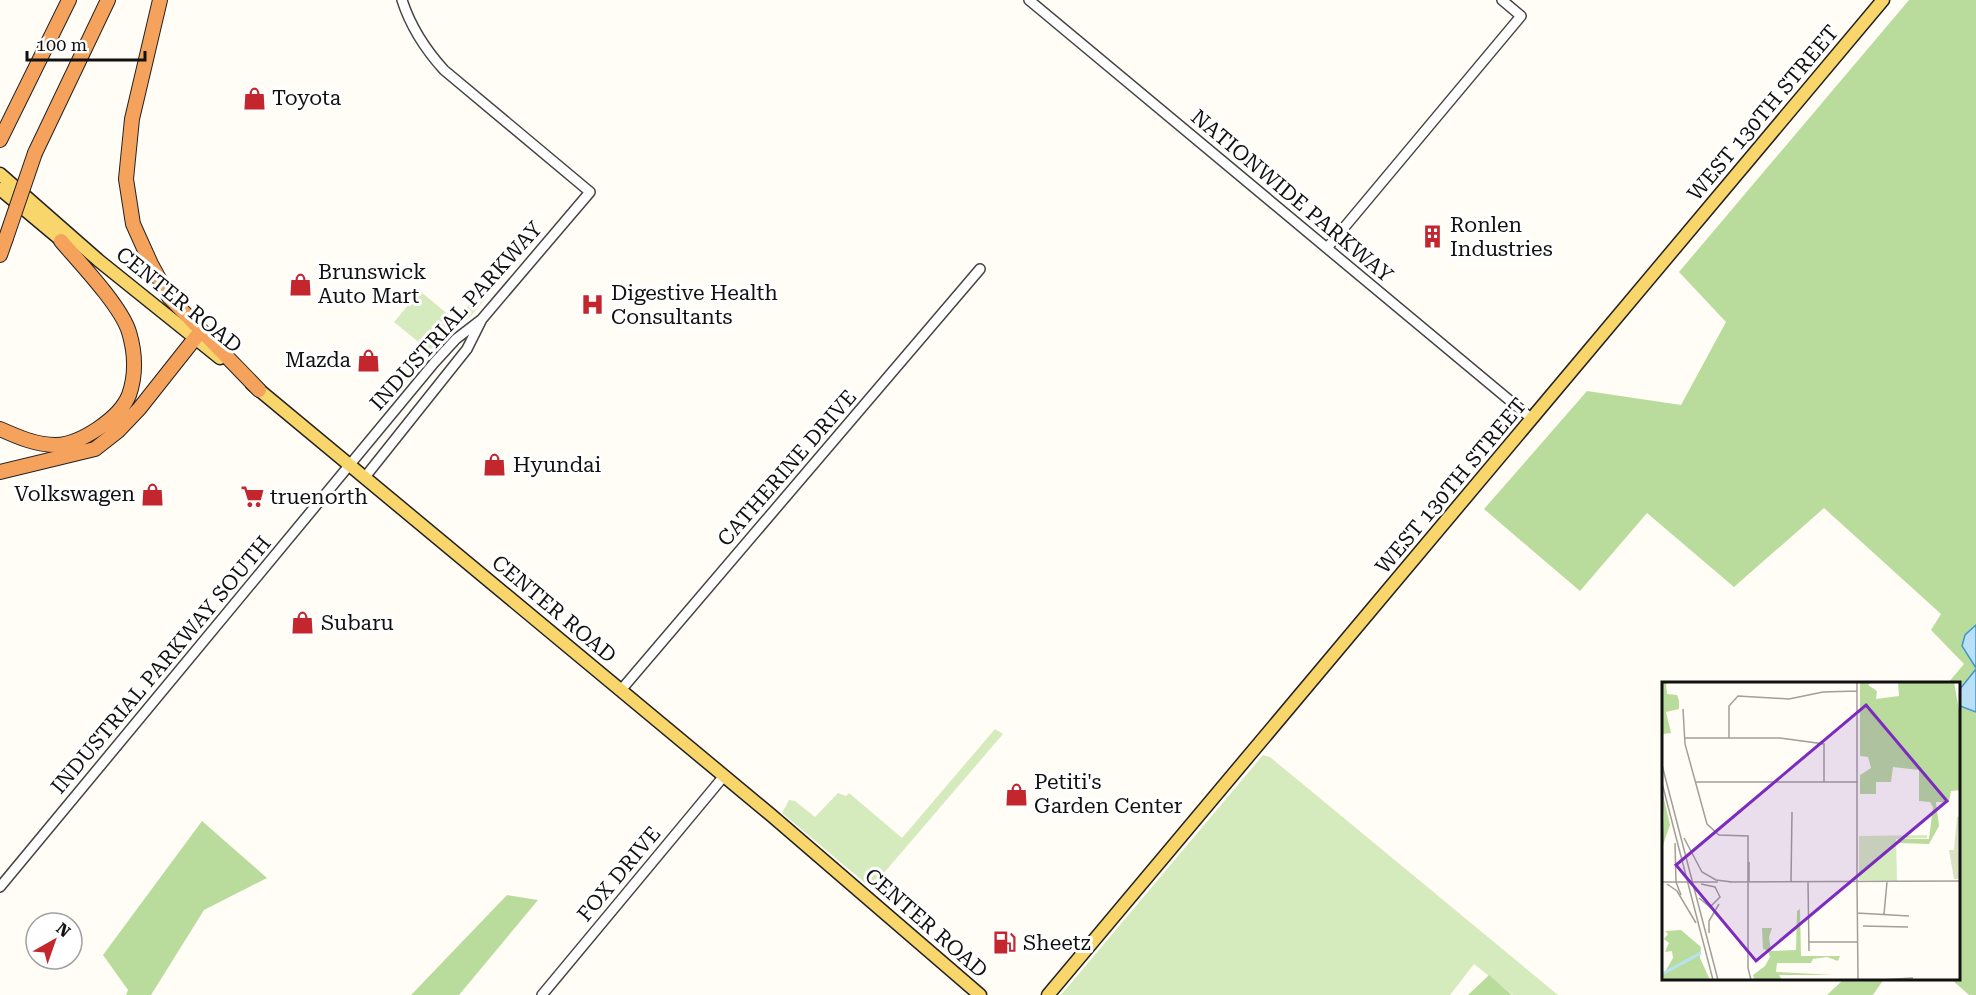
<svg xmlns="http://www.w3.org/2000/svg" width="1976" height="995" font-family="'Roboto Serif',serif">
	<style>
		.green { fill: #d5ebbd }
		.forest { fill: #b9dc9c }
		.water { fill: #b9e0f7; stroke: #3f96cf; stroke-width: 1.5 }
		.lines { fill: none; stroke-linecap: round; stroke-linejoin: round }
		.minor-casing { stroke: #444; stroke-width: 12 }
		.major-casing { stroke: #222; stroke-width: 15 }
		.highway-casing { stroke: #222; stroke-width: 16 }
		.minor { stroke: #fff; stroke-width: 9 }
		.major { stroke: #f9d66b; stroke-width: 12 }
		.highway { stroke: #f5a25d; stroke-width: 14 }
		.highway-bridge-casing { stroke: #222; stroke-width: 16; stroke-linecap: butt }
		.highway-bridge { stroke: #f5a25d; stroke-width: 14 }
		.labels { text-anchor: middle; stroke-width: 6; stroke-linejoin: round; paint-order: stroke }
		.poi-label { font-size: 21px; fill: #111; stroke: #fff; text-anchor: start }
		.street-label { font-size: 21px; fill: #111; stroke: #fff }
		.inset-river { fill: none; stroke: #b9e0f7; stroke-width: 3 }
		.inset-road { fill: none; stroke: #a09f9a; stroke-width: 1.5 }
		.view { fill: #7b2cbf; fill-opacity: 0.15; stroke: #7b2cbf; stroke-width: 3 }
		.inset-edge { fill: none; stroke: #111; stroke-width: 3 }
	</style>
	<rect width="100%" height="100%" fill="#fffdf5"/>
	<path class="green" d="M498 268 506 274 470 317 442 337 432 351 427 349 394 322 420 291 456 321Z
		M995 729 1003 734 871 888 782 813 789 800 795 801 815 817 838 793 846 796 849 793 902 838Z
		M1263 755 1270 757 1558 995H1513L1474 964 1450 995H1061Z"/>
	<path class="forest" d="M1909 0H1976V995H1969L1951 979 1960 978V683H1948L1964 664 1931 630 1941 614 1824 508 1734 587 1647 513 1580 591 1484 509 1587 391 1681 405 1726 322 1679 272Z
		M202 821 267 878 204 910 151 995H126L128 990 103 955Z
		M507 895 538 900 459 995H411Z
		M1489 975 1512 995H1468Z
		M1844 979V978L1884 979 1873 995H1827Z"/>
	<path class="water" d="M1976 625V668L1962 646 1965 635Z
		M1976 669V712L1960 706V689Z"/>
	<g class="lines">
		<defs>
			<path id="minor" d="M1029 0 1532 419
				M1327 248 1521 16 1502 0
				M365 477 467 349 481 321
				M621 690 980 269
				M0 887 434 363 456 339 482 319 590 192 444 70C425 49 411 28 402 0
				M542 995 724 776"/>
			<path id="major" d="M0 174 98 260 220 358
				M0 189 67 245
				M252 384 771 815 980 995
				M1048 995 1883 0"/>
			<path id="highway" d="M160 0 132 119 126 179 133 224 151 264 169 297 259 390
				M0 140 69 0
				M35 153 108 0
				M0 255 6 238
				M0 429C18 437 36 445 56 445 81 444 120 418 129 395 136 375 135 352 129 332 121 306 80 263 61 241
				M0 472 95 449 118 431 139 409 196 337"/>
		</defs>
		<use href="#minor" class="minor-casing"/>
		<use href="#major" class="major-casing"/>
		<use href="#highway" class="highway-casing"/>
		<use href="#minor" class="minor"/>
		<use href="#major" class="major"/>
		<use href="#highway" class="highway"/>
		<defs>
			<path id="highway-bridge" d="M6 238 35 153"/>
		</defs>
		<use href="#highway-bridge" class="highway-bridge-casing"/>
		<use href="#highway-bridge" class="highway-bridge"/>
	</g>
	<defs>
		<symbol id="shop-bare" viewBox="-9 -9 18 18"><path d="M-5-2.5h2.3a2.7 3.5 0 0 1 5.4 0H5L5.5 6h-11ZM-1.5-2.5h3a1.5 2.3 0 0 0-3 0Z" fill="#c4262e" stroke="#fff" stroke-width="2.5" paint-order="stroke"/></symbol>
		<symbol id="building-bare" viewBox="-9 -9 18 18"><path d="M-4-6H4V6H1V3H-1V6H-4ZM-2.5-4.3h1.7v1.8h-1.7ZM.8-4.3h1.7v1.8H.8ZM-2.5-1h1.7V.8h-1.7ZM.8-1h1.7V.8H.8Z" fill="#c4262e" stroke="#fff" stroke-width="2.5" paint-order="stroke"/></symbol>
		<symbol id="hospital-bare" viewBox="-9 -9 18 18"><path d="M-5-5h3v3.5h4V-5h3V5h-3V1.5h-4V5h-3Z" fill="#c4262e" stroke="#fff" stroke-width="2.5" paint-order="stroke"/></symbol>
		<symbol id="supermarket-bare" viewBox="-9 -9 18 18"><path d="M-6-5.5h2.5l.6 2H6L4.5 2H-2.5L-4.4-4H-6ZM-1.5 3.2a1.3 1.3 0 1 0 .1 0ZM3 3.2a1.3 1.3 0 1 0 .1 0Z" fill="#c4262e" stroke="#fff" stroke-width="2.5" paint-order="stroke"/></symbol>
		<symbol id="fuel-bare" viewBox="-9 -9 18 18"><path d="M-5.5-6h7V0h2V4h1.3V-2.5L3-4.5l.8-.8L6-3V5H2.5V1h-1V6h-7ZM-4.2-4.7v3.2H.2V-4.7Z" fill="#c4262e" stroke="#fff" stroke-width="2.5" paint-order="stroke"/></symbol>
	</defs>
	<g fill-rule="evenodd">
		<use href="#shop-bare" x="238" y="82" width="33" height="33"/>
		<use href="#building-bare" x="1416" y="220" width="33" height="33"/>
		<use href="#shop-bare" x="284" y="268" width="33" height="33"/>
		<use href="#hospital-bare" x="576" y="288" width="33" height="33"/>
		<use href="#shop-bare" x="352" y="344" width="33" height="33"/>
		<use href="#shop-bare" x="478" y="448" width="33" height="33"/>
		<use href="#shop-bare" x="136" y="478" width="33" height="33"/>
		<use href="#supermarket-bare" x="236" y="480" width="33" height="33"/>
		<use href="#shop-bare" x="286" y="606" width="33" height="33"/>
		<use href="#shop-bare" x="1000" y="778" width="33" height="33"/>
		<use href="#fuel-bare" x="988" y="926" width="33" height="33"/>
	</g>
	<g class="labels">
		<g class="poi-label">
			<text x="272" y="105">Toyota</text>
			<text x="1450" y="232">Ronlen<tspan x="1450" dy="24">Industries</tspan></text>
			<text x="318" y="279">Brunswick<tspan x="318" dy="24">Auto Mart</tspan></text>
			<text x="611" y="300">Digestive Health<tspan x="611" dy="24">Consultants</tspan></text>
			<text x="351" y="367" text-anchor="end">Mazda</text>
			<text x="513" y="472">Hyundai</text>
			<text x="135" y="501" text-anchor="end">Volkswagen</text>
			<text x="270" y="504">truenorth</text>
			<text x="321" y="630">Subaru</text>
			<text x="1034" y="789">Petiti's<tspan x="1034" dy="24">Garden Center</tspan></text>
			<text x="1023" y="950">Sheetz</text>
		</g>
		<g class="street-label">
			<text transform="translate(1763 113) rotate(-50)" y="7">WEST 130TH STREET</text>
			<text transform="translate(1292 196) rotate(40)" y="7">NATIONWIDE PARKWAY</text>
			<text transform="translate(179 300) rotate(39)" y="7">CENTER ROAD</text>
			<text transform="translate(456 316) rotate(-48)" y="7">INDUSTRIAL PARKWAY</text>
			<text transform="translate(787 468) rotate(-49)" y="7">CATHERINE DRIVE</text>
			<text transform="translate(1451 486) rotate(-50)" y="7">WEST 130TH STREET</text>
			<text transform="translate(554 609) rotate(40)" y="7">CENTER ROAD</text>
			<text transform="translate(161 665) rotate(-50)" y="7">INDUSTRIAL PARKWAY SOUTH</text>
			<text transform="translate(619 874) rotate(-50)" y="7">FOX DRIVE</text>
			<text transform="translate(926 923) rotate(41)" y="7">CENTER ROAD</text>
		</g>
	</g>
	<g transform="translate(1662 682)">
		<rect width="298" height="298" fill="#fffdf5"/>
		<path d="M265 153V156L234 157 235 199 197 198V154Z" fill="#d5ebbd"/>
		<path d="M0 0H11L4 2 5 12 15 13 17 19V27L4 30 9 51 0 52ZM198 0H209L206 3 215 9 214 17 237 14 236 0H292L298 34V108L289 109 287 120H274L277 144 267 162 236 161V157H267L271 125 268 120 257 119V88L231 85 229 100H214V112H198V93L209 86 206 75 198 74ZM0 108 8 143 0 166 2 136ZM138 227 139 274H178L176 279 165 275 151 277 149 281H115L114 290 171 293H117L120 298H146H95L92 297 91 293 103 284 108 275 106 269 101 267 100 246H110L107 255 109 269 134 268 135 229ZM19 248 39 265 38 276 48 298H4L0 295 11 276 10 269 3 270 7 261 2 257 6 252 3 249Z" fill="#b9dc9c"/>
		<path d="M298 134V197H292L287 168H292L295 135Z" fill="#d9e3c4"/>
		<path class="inset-river" d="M0 292 39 271"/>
		<path class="inset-road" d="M195 0V200M21 27 23 62 45 142 57 153 86 154V286L89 298M22 56H118L162 62V100M67 56V24L76 14 127 17 161 10 195 9M0 83 56 298M34 100H196M0 101 51 298M22 156 40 190 54 198 70 200M13 161 14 200 19 213M87 180V200M0 200H56M67 200 299 199M129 200 130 130M146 200 147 269M195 200 196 298M5 202 15 209 34 241M37 216 48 225 58 215 53 205 39 202M195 231 247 234M222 232 225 200M201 244 246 245M47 251V239L57 222M147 260H195M218 298 251 296"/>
		<path class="view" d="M204 23 285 119 94 279 14 183Z"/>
		<rect width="298" height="298" class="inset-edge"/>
	</g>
	<g transform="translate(54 941) rotate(40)"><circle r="28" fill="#ffffff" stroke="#a0a0a0" stroke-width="1.5"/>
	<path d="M0-4.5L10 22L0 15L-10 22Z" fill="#c4262e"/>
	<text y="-9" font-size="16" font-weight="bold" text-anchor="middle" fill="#111111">N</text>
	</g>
	<path d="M27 51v9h118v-9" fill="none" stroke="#111111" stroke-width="3"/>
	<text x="36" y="51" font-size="18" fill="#111111" stroke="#ffffff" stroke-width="4.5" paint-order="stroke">100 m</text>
</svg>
